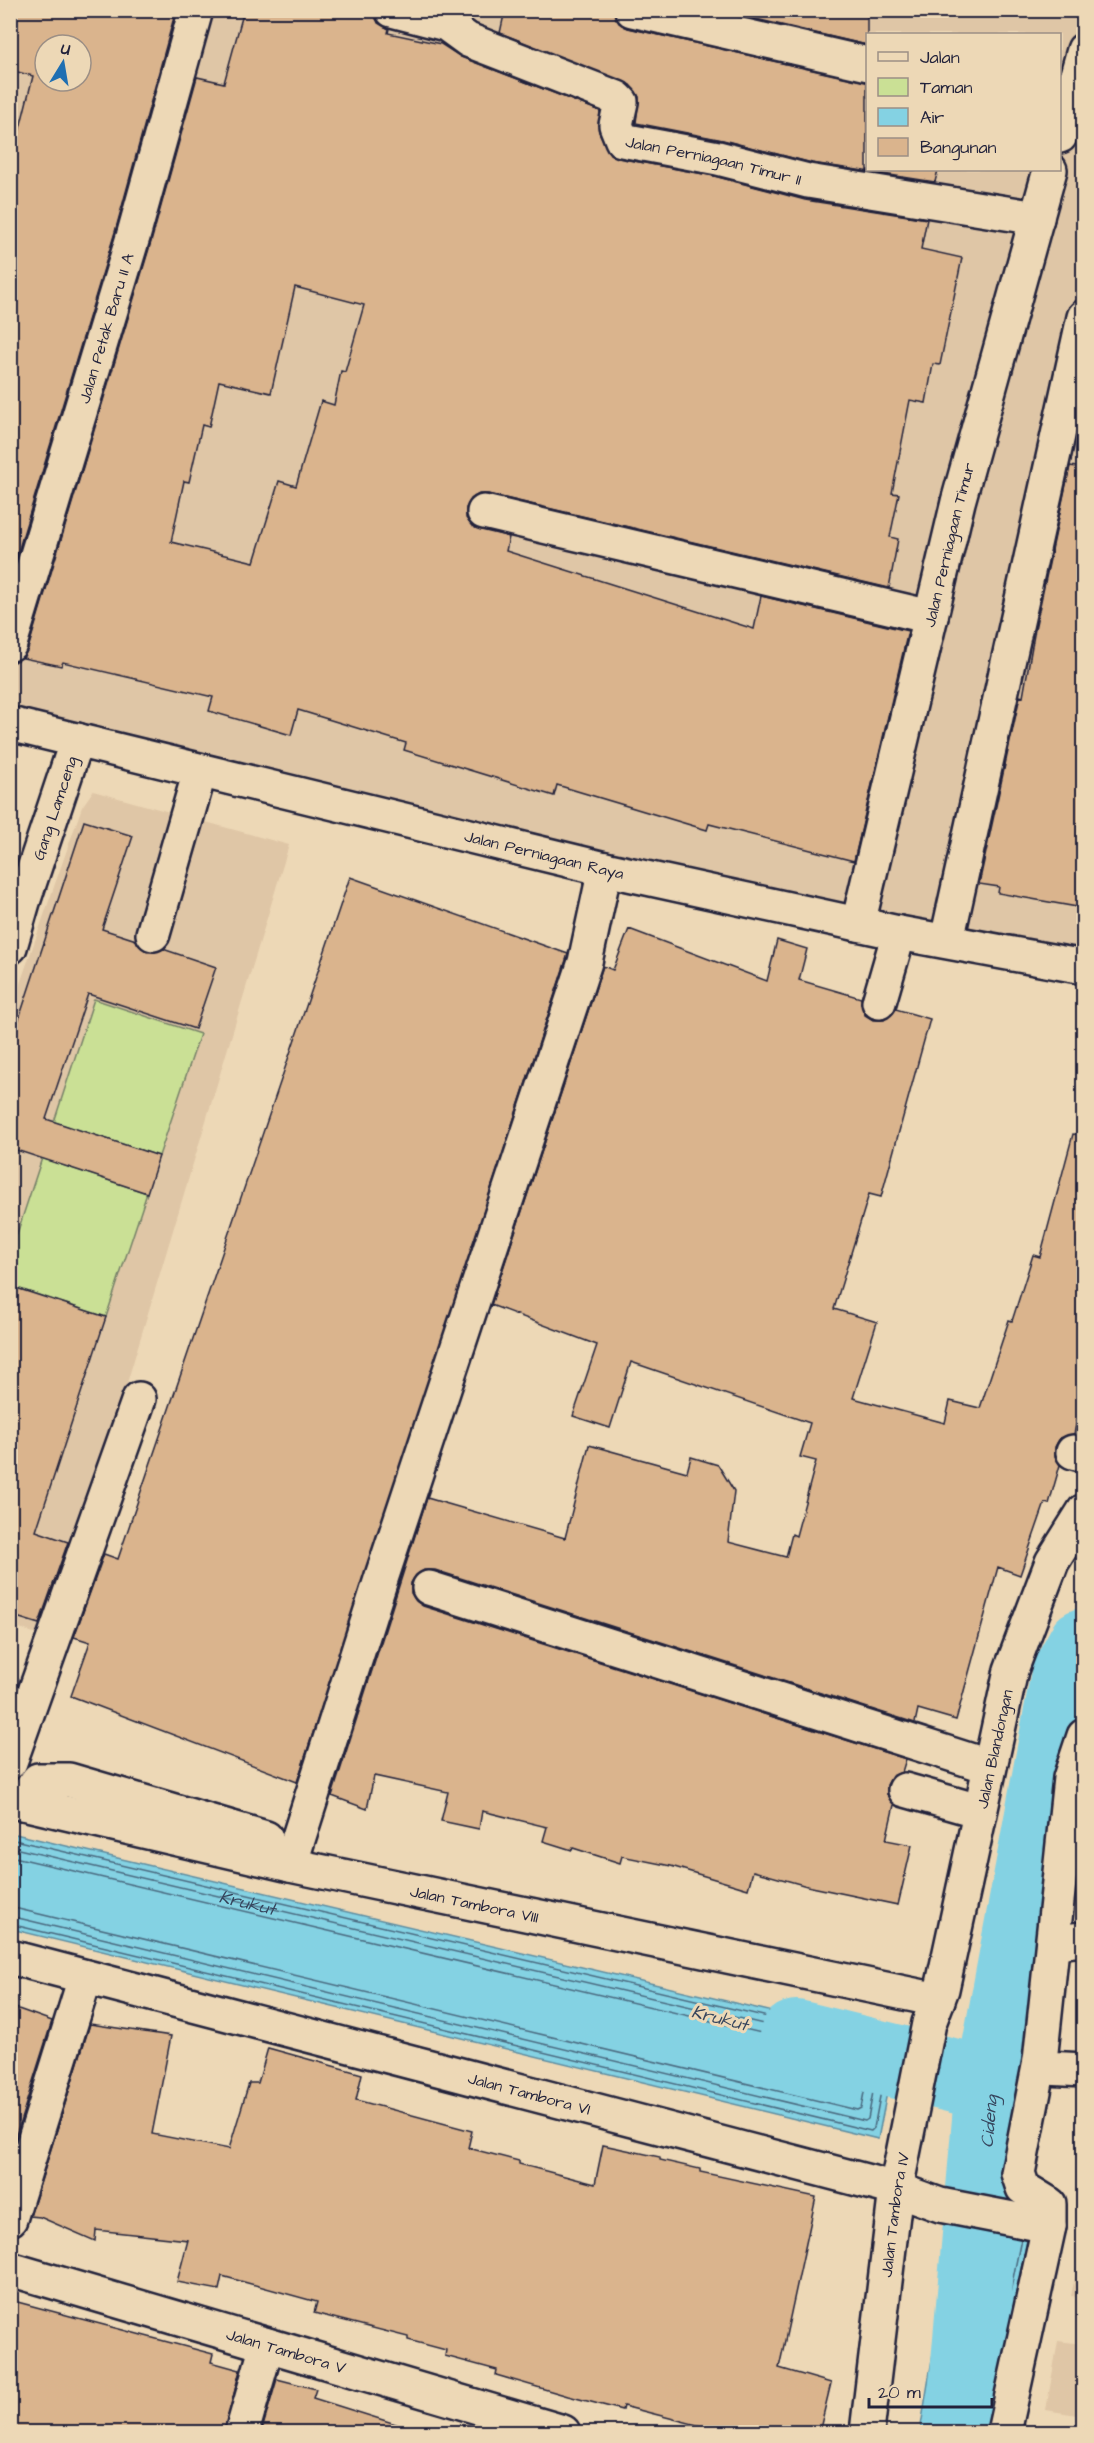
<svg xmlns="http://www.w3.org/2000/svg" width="1094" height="2443" font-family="'Architects Daughter',sans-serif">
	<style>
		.built { fill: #dfc6a6; fill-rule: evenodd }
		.green { fill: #cae095; stroke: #768168; stroke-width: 1.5 }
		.water { fill: #84d2e3; stroke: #5d8ca0; stroke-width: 1.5 }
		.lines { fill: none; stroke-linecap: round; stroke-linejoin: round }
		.shore { stroke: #49687e; stroke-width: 1.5 }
		.river { stroke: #84d2e3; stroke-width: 74 }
		.building { fill: #dab48d; stroke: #22223b; stroke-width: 1.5; fill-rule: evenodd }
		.minor-casing { stroke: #22223b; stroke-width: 38 }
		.major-casing { stroke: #22223b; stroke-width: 38 }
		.minor { stroke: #edd8b6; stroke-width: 33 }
		.major { stroke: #edd8b6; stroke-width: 33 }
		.labels { text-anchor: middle; stroke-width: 6; stroke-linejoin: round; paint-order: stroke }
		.street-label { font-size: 16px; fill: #22223b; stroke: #edd8b6 }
		.water-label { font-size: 18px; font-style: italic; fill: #36455d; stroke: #edd8b6 }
	</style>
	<rect width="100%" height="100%" fill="#edd8b6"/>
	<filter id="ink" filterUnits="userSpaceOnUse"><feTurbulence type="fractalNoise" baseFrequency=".0167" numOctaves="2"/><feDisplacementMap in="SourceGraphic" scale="12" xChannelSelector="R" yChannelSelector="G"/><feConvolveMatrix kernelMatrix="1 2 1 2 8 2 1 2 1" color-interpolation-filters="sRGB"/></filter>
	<g filter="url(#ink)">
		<path class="built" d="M11 11H1083V970L11 728ZM868 34H1060V170H868ZM45 45H81V81H45Z
			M93 791 289 845 80 1539 45 1637 11 1625V1009L82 807Z
			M1081 2248H1084L1083 2298 1071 2296Z
			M1058 2341 1083 2344V2416L1046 2410Z"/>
		<path class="green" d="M94 999 200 1034 159 1156 54 1122Z
			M42 1158 147 1193 106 1317 11 1286V1252Z"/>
		<path class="water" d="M11 1833 897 2041 878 2139 11 1929Z
			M955 2220 1029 2230 988 2432H920Z"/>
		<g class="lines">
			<g class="shore">
				<path d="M10 1839 887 2045 889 2049 874 2128 871 2131 10 1924"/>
				<path id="s1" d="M10 1847 878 2051 880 2054 868 2119 865 2121 10 1916"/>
				<path d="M10 1856 868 2058 870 2061 861 2108 857 2110 10 1907"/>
				<path d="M926 2432 961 2227"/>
				<path d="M934 2432 965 2238 968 2235 1010 2241 1012 2244 975 2432"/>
				<path d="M943 2432 973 2248 976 2245 999 2249 1001 2252 966 2432"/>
				<path d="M982 2432 1021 2239"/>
			</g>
			<g class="river">
				<path d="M796 2037 992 2085"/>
				<path id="s2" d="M962 2432 992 2085 1068 1674 1084 1645"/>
			</g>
		</g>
		<path class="building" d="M10 10H176L115 232 10 578V168L33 76 10 70ZM45 45H81V81H45Z
			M244 10 374 12 378 23 389 29 388 33 441 44 461 57 600 111 599 132 610 154 618 158 714 176 805 200 927 219 921 249 962 258 940 365 933 364 926 403 910 400 892 493 899 494 890 537 898 539 889 588 488 494H479L471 499 466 508V518L472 526 509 537 506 551 754 629 761 596 908 631 854 861 709 824 707 830 557 785 554 796 404 750 406 743 298 710 291 735 209 711 213 697 63 662 61 666 23 658 28 649 151 242 197 77 224 83ZM295 287 364 305 345 372 341 371 334 405 321 401 296 486 279 481 254 562 171 542 184 481 189 482 202 425 209 427 219 381 271 393Z
			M505 10H613L619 23 628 28 867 82V170H938L935 182 812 163 723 140 636 123 639 97 630 85 500 33Z
			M718 10H867V45Z
			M1070 466 1083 468V908L998 893 999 887 979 884 1020 696 1023 697 1035 629Z
			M84 821 133 836 102 929 136 940 147 952 163 949 216 967 195 1029 88 994 46 1119 159 1156 147 1193 10 1148V1046Z
			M350 877 568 954 297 1782 71 1696 90 1642 74 1637 104 1554 118 1559Z
			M629 929 767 981 777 940 807 949 799 980 861 998 865 1015 873 1020H884L896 1009 930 1019 881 1197 869 1194 834 1309 877 1322 853 1398 945 1423 950 1401 980 1408 1009 1320 1012 1321 1033 1255 1040 1257 1073 1134 1083 1135V1394L1074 1434 1060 1438 1055 1447V1456L1060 1465 1054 1486 1049 1504 1045 1503 1020 1575 998 1567 956 1720 918 1709 915 1723 435 1570H424L416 1575 411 1583V1593L416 1601 423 1606 906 1759 902 1772 892 1776 887 1785V1795L894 1805 886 1840 912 1845 898 1905 807 1886 753 1871 748 1889 671 1866 622 1856 620 1863 573 1848 572 1850 543 1841 547 1827 482 1811 479 1829 441 1821 448 1792 374 1776 367 1809 332 1796 427 1498 565 1538 589 1445 687 1472 691 1457 718 1465 734 1491 728 1542 786 1557 792 1534 796 1536 816 1461 800 1457 810 1423 631 1362 610 1428 573 1416 597 1345 491 1305 603 966 613 970Z
			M10 1286 106 1317 36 1531 68 1542 39 1624 10 1615Z
			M10 2006 52 2021 10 2154Z
			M90 2024 171 2036 152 2134 229 2149 249 2083H258L268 2048 362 2074 356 2100 472 2131 468 2148 519 2161V2164L595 2184 603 2145 660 2157V2160L700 2169V2172L816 2197 779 2368 831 2383 819 2433H704L705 2427 623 2406 622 2410 568 2396 496 2375 497 2370 445 2356 446 2350 408 2340V2337L314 2313 317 2302 222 2276 219 2290 177 2282 188 2240 96 2230 95 2241 40 2217 30 2216Z
			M10 2300 213 2354 211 2362 240 2370 224 2433H10Z
			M277 2379 316 2389 313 2398 399 2425 398 2433H261Z"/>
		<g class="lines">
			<defs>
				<g id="minor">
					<path id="s3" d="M392 10 446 24 468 40 617 98 621 102 616 125 622 140 718 158 808 181 1037 218"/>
					<path d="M632 10 868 64"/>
					<path d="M1060 136 1084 50"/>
					<path d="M484 512 931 617"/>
					<path id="s4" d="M10 644 133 237 196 10"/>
					<path id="s5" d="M858 924 958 502 1050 170"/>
					<path d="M153 934 200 771"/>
					<path d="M947 940 1084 317"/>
					<path id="s6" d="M10 947 23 902 77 740"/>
					<path d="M879 1002 899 933"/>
					<path d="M1073 1452 1084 1455"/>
					<path d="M429 1588 988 1766"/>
					<path d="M1084 1736 1070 1778 1040 2061 1046 2068 1084 2070"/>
					<path d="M10 1762 139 1399"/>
					<path d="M905 1790 979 1811"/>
					<path id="s7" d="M10 1800 290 1865 938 2000"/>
					<path d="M21 1803 38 1780H69L266 1838"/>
					<path d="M290 1865 382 1576 585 962 605 869"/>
					<path d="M1053 1942 1084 1939"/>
					<path id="s8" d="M10 1957 896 2189 940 2205 1049 2226"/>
					<path d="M10 2219 85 1978"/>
					<path id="s9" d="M10 2269 563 2432"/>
					<path d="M242 2432 267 2345"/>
					<path id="s10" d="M867 2432 896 2189 929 2023 942 1989 1011 1670 1052 1562 1084 1511"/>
					<path d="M1004 2432 1049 2226V2204L1023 2188 1018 2173 1040 2061"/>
				</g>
				<g id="major">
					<path id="s11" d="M10 724 605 869 899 933 1084 967"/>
				</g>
			</defs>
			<use href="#minor" class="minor-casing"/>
			<use href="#major" class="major-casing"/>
			<use href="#minor" class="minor"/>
			<use href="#major" class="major"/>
		</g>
	</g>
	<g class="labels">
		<g class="street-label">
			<text dy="6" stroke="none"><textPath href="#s3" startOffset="382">Jalan Perniagaan Timur II</textPath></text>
			<text dy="6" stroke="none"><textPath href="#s4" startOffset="330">Jalan Petak Baru II A</textPath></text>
			<text dy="6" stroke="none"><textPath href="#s5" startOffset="390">Jalan Perniagaan Timur</textPath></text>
			<text dy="6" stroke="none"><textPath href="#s6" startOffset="146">Gang Lamceng</textPath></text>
			<text dy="6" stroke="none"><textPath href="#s11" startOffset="550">Jalan Perniagaan Raya</textPath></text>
			<text dy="6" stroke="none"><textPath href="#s10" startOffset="696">Jalan Blandongan</textPath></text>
			<text dy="6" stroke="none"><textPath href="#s7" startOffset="476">Jalan Tambora VIII</textPath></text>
			<text dy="6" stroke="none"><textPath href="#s8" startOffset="537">Jalan Tambora VI</textPath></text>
			<text dy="6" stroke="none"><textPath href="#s10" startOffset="219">Jalan Tambora IV</textPath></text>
			<text dy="6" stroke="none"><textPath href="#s9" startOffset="288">Jalan Tambora V</textPath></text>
		</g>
		<g class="water-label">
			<text dy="6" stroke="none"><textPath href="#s1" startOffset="244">Krukut</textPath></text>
			<text transform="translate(720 2018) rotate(14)" y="6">Krukut</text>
			<text dy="6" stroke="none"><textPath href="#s2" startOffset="312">Cideng</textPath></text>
		</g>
	</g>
	<rect width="1094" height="2443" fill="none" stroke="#edd8b6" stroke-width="36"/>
	<rect x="18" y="18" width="1058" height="2407" fill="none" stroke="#22223b" stroke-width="2" filter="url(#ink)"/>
	<rect x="866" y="33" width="195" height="138" fill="#edd8b6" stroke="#9c8f85" stroke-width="1.5"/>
	<rect x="878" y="52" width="30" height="9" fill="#edd8b6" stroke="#9c8f85" stroke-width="1.5"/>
	<text x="920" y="63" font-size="18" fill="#22223b">Jalan</text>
	<rect x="878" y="78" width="30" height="18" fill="#cae095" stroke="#9c8f85" stroke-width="1.5"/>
	<text x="920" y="93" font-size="18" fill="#22223b">Taman</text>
	<rect x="878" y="108" width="30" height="18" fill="#84d2e3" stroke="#9c8f85" stroke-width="1.5"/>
	<text x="920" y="123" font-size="18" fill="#22223b">Air</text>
	<rect x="878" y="138" width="30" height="18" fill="#dab48d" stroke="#9c8f85" stroke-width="1.5"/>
	<text x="920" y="153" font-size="18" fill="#22223b">Bangunan</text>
	<g transform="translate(63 63) rotate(11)"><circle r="28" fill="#edd8b6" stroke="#9c8f85" stroke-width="1.5"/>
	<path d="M0-4.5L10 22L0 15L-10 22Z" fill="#1f6fb2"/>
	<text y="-9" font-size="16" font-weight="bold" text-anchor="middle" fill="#22223b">U</text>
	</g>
	<path d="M869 2398v9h123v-9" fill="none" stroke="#22223b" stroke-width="3"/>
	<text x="878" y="2398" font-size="18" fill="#22223b" stroke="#edd8b6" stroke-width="4.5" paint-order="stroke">20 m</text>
</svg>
